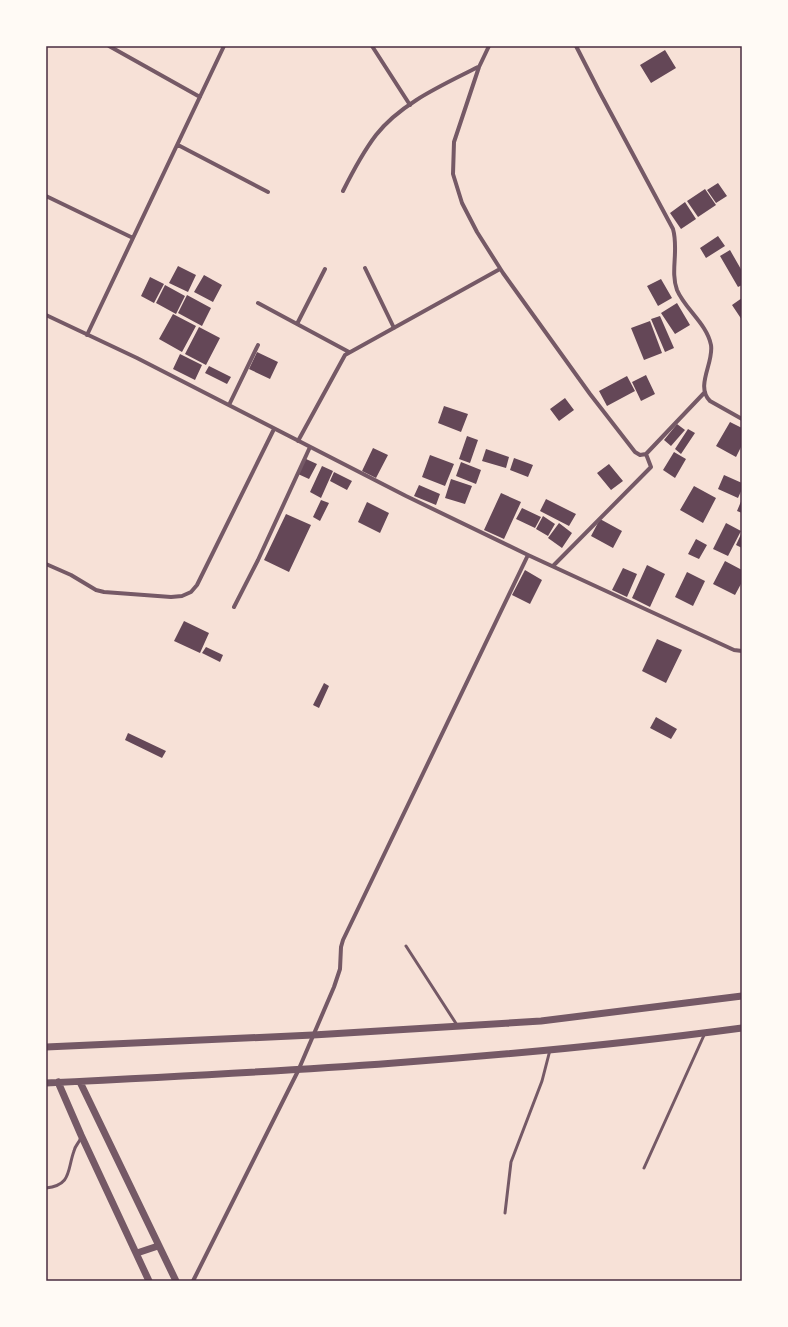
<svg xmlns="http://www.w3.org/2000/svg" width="788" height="1327" font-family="'Fira Sans',sans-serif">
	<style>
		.building { fill: #644757 }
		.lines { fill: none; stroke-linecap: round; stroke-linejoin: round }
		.service { stroke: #755966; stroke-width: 3 }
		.minor { stroke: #755966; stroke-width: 4 }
		.tertiary { stroke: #755966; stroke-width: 7 }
		.neatline { fill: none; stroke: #4a2c40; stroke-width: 1.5 }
	</style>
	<rect width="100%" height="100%" fill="#f7e1d7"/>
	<path class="building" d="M665 50 676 68 651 83 640 65Z
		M718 183 727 196 716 203 707 190Z
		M705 189 716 205 698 217 687 201Z
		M685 202 696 219 681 229 670 213Z
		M718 236 725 246 706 258 700 248Z
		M730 250 742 271V285L738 287 720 256Z
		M178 266 196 275 188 292 169 283Z
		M204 275 222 285 213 302 194 292Z
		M150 277 164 284 154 303 141 296Z
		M661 279 672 298 658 306 647 286Z
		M165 285 185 296 176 314 156 303Z
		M187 295 211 308 202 326 178 313Z
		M742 298V320L732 305Z
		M677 303 690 325 675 334 661 313Z
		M173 314 196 326 182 352 159 339Z
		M660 316 674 348 665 352 651 319Z
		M650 321 662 353 644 360 631 328Z
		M199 327 220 338 206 365 185 354Z
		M257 352 278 362 270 379 249 369Z
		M180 354 202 365 195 380 173 369Z
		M209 366 231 377 227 384 205 373Z
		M646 375 655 394 641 401 632 382Z
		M627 376 635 391 607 406 599 391Z
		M565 398 574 410 559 421 550 409Z
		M444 406 468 414 461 432 438 423Z
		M730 422 742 428V445L736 457 716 446Z
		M677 424 685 430 671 446 664 440Z
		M688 429 695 433 681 454 675 449Z
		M467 436 478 440 470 463 459 459Z
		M373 448 388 455 376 478 362 471Z
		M486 449 509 457 506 468 482 461Z
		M674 452 686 459 675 478 663 470Z
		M430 455 454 464 445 486 422 477Z
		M514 458 533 465 528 477 510 470Z
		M306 459 317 464 309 479 298 474Z
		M461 462 481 470 476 484 456 476Z
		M609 464 623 481 611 490 597 473Z
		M322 466 333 471 321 498 310 492Z
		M334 472 352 481 347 490 330 481Z
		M724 475 742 483V489L738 498 718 489Z
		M451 479 472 486 465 504 445 498Z
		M419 485 440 494 436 505 414 496Z
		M694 486 716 498 703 523 680 510Z
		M501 493 521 502 504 539 484 530Z
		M546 499 576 514 569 526 540 511Z
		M742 499V513L737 511Z
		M321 500 329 503 320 521 313 517Z
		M367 502 389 513 380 533 358 522Z
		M522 508 541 517 535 528 516 519Z
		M286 514 311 525 289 572 264 560Z
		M543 516 555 524 548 536 536 529Z
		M600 519 622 531 613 548 591 536Z
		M559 523 572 533 562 548 548 538Z
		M726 523 741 531 728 556 713 549Z
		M742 532V548L736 545Z
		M696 539 707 545 699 559 688 554Z
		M725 561 742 570V582L735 595 713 584Z
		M647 565 665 574 650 607 632 598Z
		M623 568 637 574 627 597 612 590Z
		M525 570 542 580 530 604 512 595Z
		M687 572 705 581 693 606 675 597Z
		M184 621 209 633 200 653 174 641Z
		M657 639 682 650 666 683 642 671Z
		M206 647 223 655 220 662 202 653Z
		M324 683 329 686 319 708 313 705Z
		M656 717 677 729 671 739 650 728Z
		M128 733 166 751 162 758 125 740Z"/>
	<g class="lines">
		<path class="service" d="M406 946 457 1025
			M644 1168 705 1033
			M46 1188C72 1185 67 1170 74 1151 75 1145 79 1144 81 1137
			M505 1213 511 1162 542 1081 550 1050"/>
		<path class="minor" d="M109 46 200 97
			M372 46 410 105
			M489 46 479 67 454 142 453 174 462 203 477 232 503 273 590 394 635 452 640 455 646 454 705 392
			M576 46 599 91 673 229C679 250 670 271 677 290 685 309 707 324 711 345 714 363 695 386 710 401L742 419
			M178 145 268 192
			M343 191C353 171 363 152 376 135 401 103 443 85 478 67
			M46 196 133 238
			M365 268 394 328
			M258 303 349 352
			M46 315 137 358 406 496 528 555 734 650 742 651
			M297 324 325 269
			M87 335 224 46
			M229 405 258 345
			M298 441 345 355 500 269
			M46 564 71 575 96 590 104 592 171 597 182 596 191 592 197 585 274 429
			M553 566 651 467 646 454
			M234 607 258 560 310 447
			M193 1281 298 1071 334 987 340 969 341 947 343 940 528 555"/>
		<path class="tertiary" d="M46 1047 313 1035 541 1021 742 996
			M58 1082 81 1135 149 1281
			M80 1082 176 1281
			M46 1083C278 1072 511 1059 742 1028
			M137 1253 158 1246"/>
	</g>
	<rect width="788" height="1327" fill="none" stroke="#fffaf5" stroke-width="94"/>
	<rect x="47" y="47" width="694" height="1233" class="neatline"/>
</svg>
